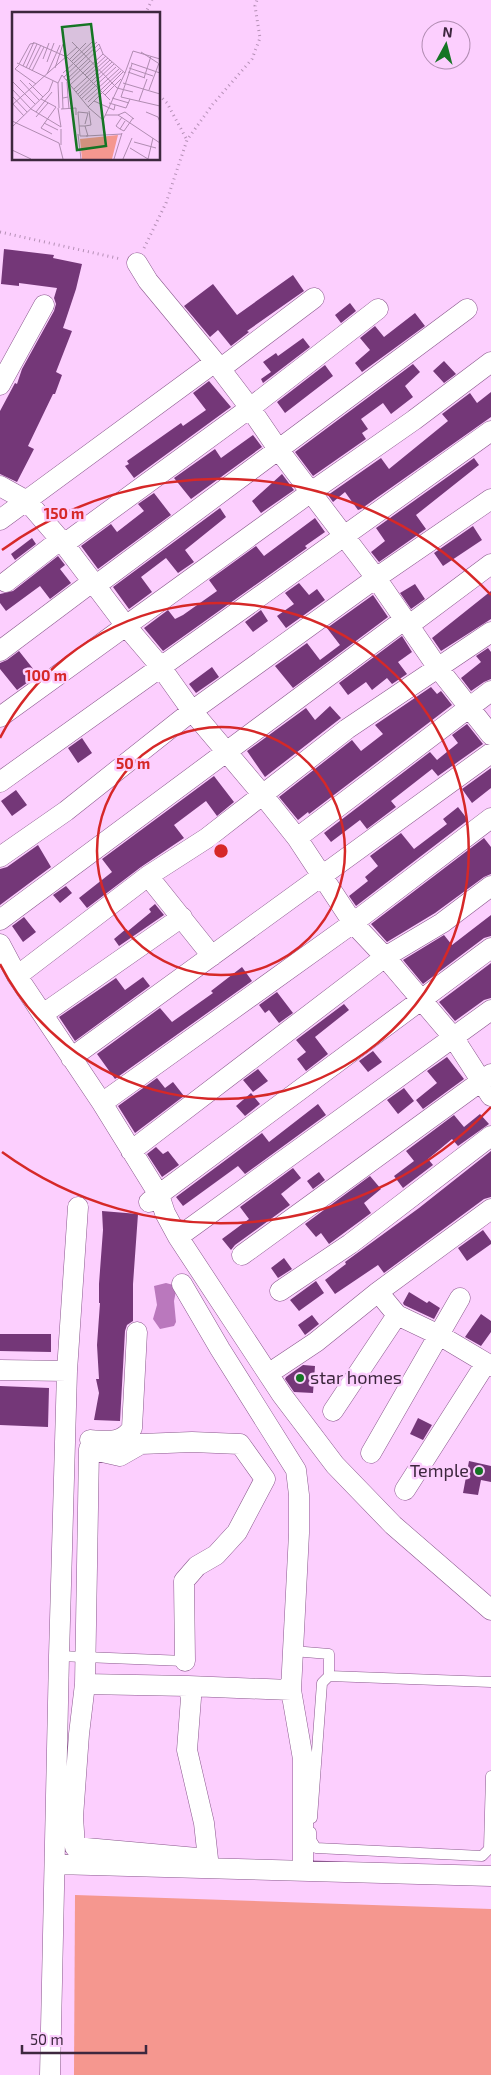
<svg xmlns="http://www.w3.org/2000/svg" width="491" height="2075" font-family="'Exo 2',sans-serif">
	<style>
		.green { fill: #f5978f }
		.water { fill: #ba78bd }
		.building { fill: #743778 }
		.lines { fill: none; stroke-linecap: round; stroke-linejoin: round }
		.lane-casing { stroke: #8a588d; stroke-width: 11 }
		.street-casing { stroke: #8a588d; stroke-width: 21 }
		.path { stroke: #b590b6; stroke-width: 3; stroke-dasharray: 1 4; stroke-linecap: butt }
		.lane { stroke: #fff; stroke-width: 10 }
		.street { stroke: #fff; stroke-width: 20 }
		.ring { fill: none; stroke: #d62828; stroke-width: 2.5 }
		.poi-dot { fill: #157524; stroke: #fccffe; stroke-width: 2 }
		.labels { text-anchor: middle; stroke-width: 5; stroke-linejoin: round; paint-order: stroke }
		.poi-label { font-size: 18px; fill: #3d273e; stroke: #fccffe; text-anchor: start }
		.inset-road { fill: none; stroke: #b08cb1; stroke-width: 1 }
		.view { fill: #157524; fill-opacity: 0.15; stroke: #157524; stroke-width: 2.5 }
		.inset-edge { fill: none; stroke: #3d273e; stroke-width: 2.5 }
		.centre { fill: #d62828; stroke: #fccffe; stroke-width: 2.5 }
		.ring-label { font-size: 15px; text-anchor: middle; font-weight: bold; fill: #d62828; stroke: #fccffe; stroke-width: 5; stroke-linejoin: round; paint-order: stroke }
	</style>
	<rect width="100%" height="100%" fill="#fccffe"/>
	<path class="green" d="M75 1895 491 1909V2075H74Z"/>
	<path class="water" d="M166 1283 177 1286 174 1301 176 1322 174 1326 160 1329 153 1319 157 1305 154 1286Z"/>
	<path class="building" d="M4 249 54 255 53 258 82 264 76 289 63 328 72 331 56 372 62 375 55 394H53L28 446 34 449 17 482 0 474V411L15 383 17 384 22 369 54 311 56 304 54 298 57 288 19 283V286L1 284Z
		M293 275 304 291 247 331 249 332 231 346 218 330 210 337 184 306 213 284 237 315Z
		M350 303 356 311 341 323 335 315Z
		M415 313 425 326 362 372 355 363 370 350 360 338 375 326 384 337Z
		M303 338 310 347 263 383 261 379 271 372 263 362 276 353 278 356Z
		M444 361 456 374 444 383 433 371Z
		M413 364 420 372 405 386 413 397 391 414 383 403 361 419 368 429 362 433 366 439 313 476 295 452Z
		M325 365 333 376 285 413 277 402Z
		M209 381 231 407 134 478 125 466 129 464 127 461 181 423 183 426 206 410 193 393Z
		M491 392V417L361 509 358 510 345 492 333 502 328 495 381 458 389 469 448 421 442 414 470 393 477 403Z
		M253 435 262 447 191 499 174 478 215 449 221 458Z
		M474 458 479 465 416 515 426 529 379 562 371 552 385 541 376 528Z
		M282 474 294 490 261 513 252 501Z
		M154 493 171 515 98 569 81 546 111 524 117 532 144 511 138 504Z
		M220 508 226 517 185 550 194 562 178 573 166 558 141 577 152 592 129 609 113 587Z
		M315 518 325 532 305 546 307 548 163 651 144 628 168 610 175 619 183 615 217 591 209 580 256 546 264 556Z
		M473 526 482 540 443 566 434 553Z
		M32 538 36 544 15 560 11 554Z
		M58 556 65 565 60 569 71 583 50 599 40 586 6 611 0 603V594L13 591Z
		M299 583 309 595 317 589 325 600 286 628 277 616 294 604 285 593Z
		M415 584 425 599 411 609 400 593Z
		M491 591V619L441 651 432 638Z
		M373 595 388 617 293 688 275 666 307 643 320 660 340 645 327 628Z
		M261 610 268 621 253 632 245 622Z
		M402 636 412 652 398 662 407 674 392 684 387 678 372 690 366 682 348 695 339 683Z
		M488 648 491 652V679L484 682 471 691 461 678 481 662 476 656Z
		M19 651 38 675 17 690 0 669V663L7 660Z
		M212 667 219 677 196 693 189 684Z
		M431 687 437 694 441 691 452 705 309 814 308 812 298 820 279 797 352 740 361 751 383 734 375 725Z
		M330 706 341 718 265 777 247 751 306 708 315 720Z
		M467 724 483 744 438 776 432 769 391 801 396 807 367 829 360 820 331 842 324 833 430 752 437 760 458 743 452 735Z
		M82 738 92 753 78 763 68 748Z
		M491 768V788L472 803 462 789Z
		M214 776 234 802 217 816 206 801 174 825 184 838 141 867 87 908 79 898 112 872 102 859Z
		M16 790 27 805 12 816 1 801Z
		M458 807 468 820 356 906 349 896 368 881 365 877 378 866 370 856 401 833 414 849 447 824 443 819Z
		M484 838 491 847V874L484 877 435 913 387 942 371 924Z
		M38 845 51 867 0 905V869L7 867Z
		M66 886 72 893 60 903 53 895Z
		M155 904 164 915 119 946 114 939 126 929 128 931 151 912 149 909Z
		M491 915V936L484 938 423 984 403 960 444 935 452 945Z
		M24 917 36 932 23 942 12 926Z
		M491 963V998L484 1000 455 1021 439 1002Z
		M242 967 252 981 115 1079 97 1054 160 1008 172 1022 213 993 211 991Z
		M143 977 150 986 75 1041 59 1017 116 978 125 990Z
		M277 992 293 1013 279 1023 269 1010 265 1013 259 1005Z
		M344 1004 349 1010 315 1037 328 1054 306 1071 297 1059 306 1052 296 1040Z
		M373 1051 382 1062 368 1072 359 1061Z
		M447 1057 464 1079 423 1109 416 1100 437 1083 427 1071Z
		M258 1069 268 1081 253 1092 243 1080Z
		M157 1078 165 1088 173 1082 184 1096 135 1133 118 1106Z
		M404 1088 414 1101 398 1114 387 1100Z
		M251 1093 260 1104 245 1116 236 1106Z
		M318 1104 326 1115 245 1174 238 1166 183 1206 176 1197 262 1133 269 1142Z
		M480 1114 489 1124 458 1146 452 1139 428 1159 433 1165 403 1188 394 1176 414 1161 406 1151 454 1115 464 1127Z
		M156 1147 163 1154 168 1151 179 1165 162 1177 147 1154Z
		M491 1151V1197L484 1199 384 1273 378 1265 335 1294 325 1280 342 1267 346 1264 345 1262 419 1208Z
		M293 1168 301 1178 281 1194 290 1205 235 1245 231 1250 222 1239 249 1219 240 1207Z
		M319 1172 325 1180 313 1189 307 1181Z
		M370 1176 381 1189 364 1203 371 1213 329 1244 321 1233 316 1237 305 1224Z
		M102 1211 138 1214 133 1284V1321L127 1325 125 1331 120 1421 94 1420 99 1393 96 1379H99L97 1345 100 1303H99V1284L103 1230Z
		M483 1230 491 1241V1244L467 1261 458 1248Z
		M284 1258 292 1269 278 1278 271 1268Z
		M316 1281 324 1293 299 1311 290 1300Z
		M409 1292 427 1303 429 1301 440 1308 434 1319 404 1305 403 1303Z
		M481 1314 491 1321V1332L481 1346 465 1337Z
		M312 1315 319 1324 305 1335 298 1325Z
		M0 1334H51V1352L0 1351Z
		M303 1365 315 1366 313 1393 294 1392 285 1379 286 1377Z
		M0 1386 49 1388 48 1427 0 1425Z
		M418 1418 432 1425 423 1440 410 1434Z
		M469 1461 491 1466V1482L481 1480 478 1495 463 1493Z"/>
	<g class="lines">
		<defs>
			<path id="lane" d="M293 1651 329 1654V1676
				M59 1656 185 1661
				M312 1818 322 1683 329 1676 491 1682
				M311 1832V1840L316 1848 482 1856 489 1849 491 1776"/>
			<path id="street" d="M137 263 148 281 215 362 250 408 278 449 376 578 438 668 491 735
				M220 369 314 298
				M0 385 44 305
				M0 486 27 501 64 544 126 626 160 666 192 711 262 794 297 838 353 923 385 957 453 1037 491 1096
				M0 520 215 362
				M64 544 250 408 378 309
				M6 582 60 540
				M95 586 467 309
				M408 626 491 564
				M0 651 92 582
				M0 717 311 492 414 420 491 362
				M0 782 491 431
				M297 838 491 691
				M0 857 66 811 192 711 376 578 491 499
				M148 876 212 956
				M0 920 404 620
				M0 944 17 976 102 1103 159 1195 165 1213 178 1237 282 1395 335 1465 393 1525 491 1610
				M17 976 148 876 207 838 347 729 491 632
				M43 1014 182 917
				M71 1058 491 753
				M102 1103 353 923 491 818
				M131 1151 385 957 442 923 491 886
				M149 1202 491 948
				M178 1237 491 1010
				M242 1255 491 1074
				M182 1284 220 1349 296 1470 299 1495V1533L291 1690 188 1686
				M280 1291 350 1244 491 1136
				M378 1292 397 1315 439 1335 491 1366
				M0 1370 67 1371 59 1656 50 2075
				M67 1371 78 1207
				M268 1374 316 1342 378 1292 491 1209
				M333 1411 397 1315
				M90 1440C107 1441 122 1444 132 1428L137 1332
				M371 1453 460 1298
				M405 1490 486 1363
				M85 1684 188 1686 191 1698 187 1750 204 1823 208 1859 75 1847 73 1817 79 1734 85 1684 89 1449 120 1456 141 1444 192 1442 240 1444 265 1479 237 1532 216 1555 197 1566 184 1581 185 1661
				M291 1690 303 1759V1871
				M55 1864 491 1876"/>
		</defs>
		<use href="#lane" class="lane-casing"/>
		<use href="#street" class="street-casing"/>
		<path class="path" d="M145 14 152 0
			M159 95 167 103 187 140
			M0 232 121 259
			M144 248 166 203 187 140 213 104 252 59 260 38 255 6 257 0"/>
		<use href="#lane" class="lane"/>
		<use href="#street" class="street"/>
	</g>
	<g class="ring">
		<circle cx="221" cy="851" r="124"/>
		<path d="M0 738A248 248 0 1 1 0 964"/>
		<path d="M491 1107A372 372 0 0 1 2 1152M2 550A372 372 0 0 1 491 595"/>
	</g>
	<g class="poi-dot">
		<circle cx="300" cy="1378" r="5"/>
		<circle cx="479" cy="1471" r="5"/>
	</g>
	<g class="labels">
		<g class="poi-label">
			<text x="310" y="1384">star homes</text>
			<text x="469" y="1477" text-anchor="end">Temple</text>
		</g>
	</g>
	<g transform="translate(12 12)">
		<rect width="148" height="148" fill="#fccffe"/>
		<path d="M106 123 100 147H70L68 127Z" fill="#f5978f"/>
		<path class="inset-road" d="M60 30 105 76 121 80M129 40 146 51M31 47 37 31M58 47 74 31M60 49 80 30M35 50 42 31M5 51 46 71 50 63 77 96 91 108 93 122M119 51 148 61M7 52 18 32 23 31 55 45 98 88M120 52 109 85 148 94M7 53 3 57 24 72M11 54 22 30M14 56 25 32M43 56 51 32M117 56 141 64M17 57 29 33M20 59 32 35M116 60 133 66M51 61 85 30M113 61 121 39 148 47M35 62 48 33M73 63 94 44M52 65 87 32 91 42M132 66 139 44M8 68 27 88M54 68 88 36M0 69 23 92M50 70 51 97M55 70 56 85M56 70 78 49M17 71 31 85M46 71 47 96M111 71 148 82M58 73 91 42 113 61 91 108M0 77 19 97 49 115M62 77 96 46M137 78 147 51M64 80 98 48M66 82 100 50M93 83 109 67M0 84 15 100M67 85 102 52M51 86 56 85 57 97M100 86 117 91M29 87 44 95 29 116 40 122M69 87 104 55M73 88 107 57M82 89 102 98 103 93M127 89 135 67M76 90 109 59M0 91 12 104M97 91 114 96 118 87M0 93 65 35M76 95 111 60M46 96 49 115M49 97 64 96V103M24 100 40 80M134 100 146 105 148 110M93 103H106L148 131M106 103 113 100 122 107M24 105 36 91M0 109 47 131 51 147M113 109 108 117 112 119 121 106M32 111 46 118M67 114H73L76 124H68L66 100 76 101 73 112M73 114 79 113 77 99M0 115 37 79 41 69M108 117 104 114 110 105M66 122 69 147M74 124 110 122M122 130 144 136M49 133V117M118 136 136 147M0 138 19 147M102 147 110 121M111 147 120 126M136 147 141 126"/>
		<path class="view" d="M79 12 94 134 65 138 50 15Z"/>
		<rect width="148" height="148" class="inset-edge"/>
	</g>
	<circle cx="221" cy="851" r="8" class="centre"/>
	<g class="ring-label">
		<text x="64" y="519">150 m</text>
		<text x="46" y="681">100 m</text>
		<text x="133" y="769">50 m</text>
	</g>
	<g transform="translate(446 45) rotate(7)"><circle r="24" fill="#fccffe" stroke="#b08cb1"/>
	<path d="M0-4L9 19L0 12L-9 19Z" fill="#157524"/>
	<text y="-8" font-size="14" font-weight="bold" text-anchor="middle" fill="#3d273e">N</text>
	</g>
	<path d="M22 2045v8h124v-8" fill="none" stroke="#3d273e" stroke-width="2.5"/>
	<text x="30" y="2045" font-size="15" fill="#3d273e" stroke="#fccffe" stroke-width="4" paint-order="stroke">50 m</text>
</svg>
